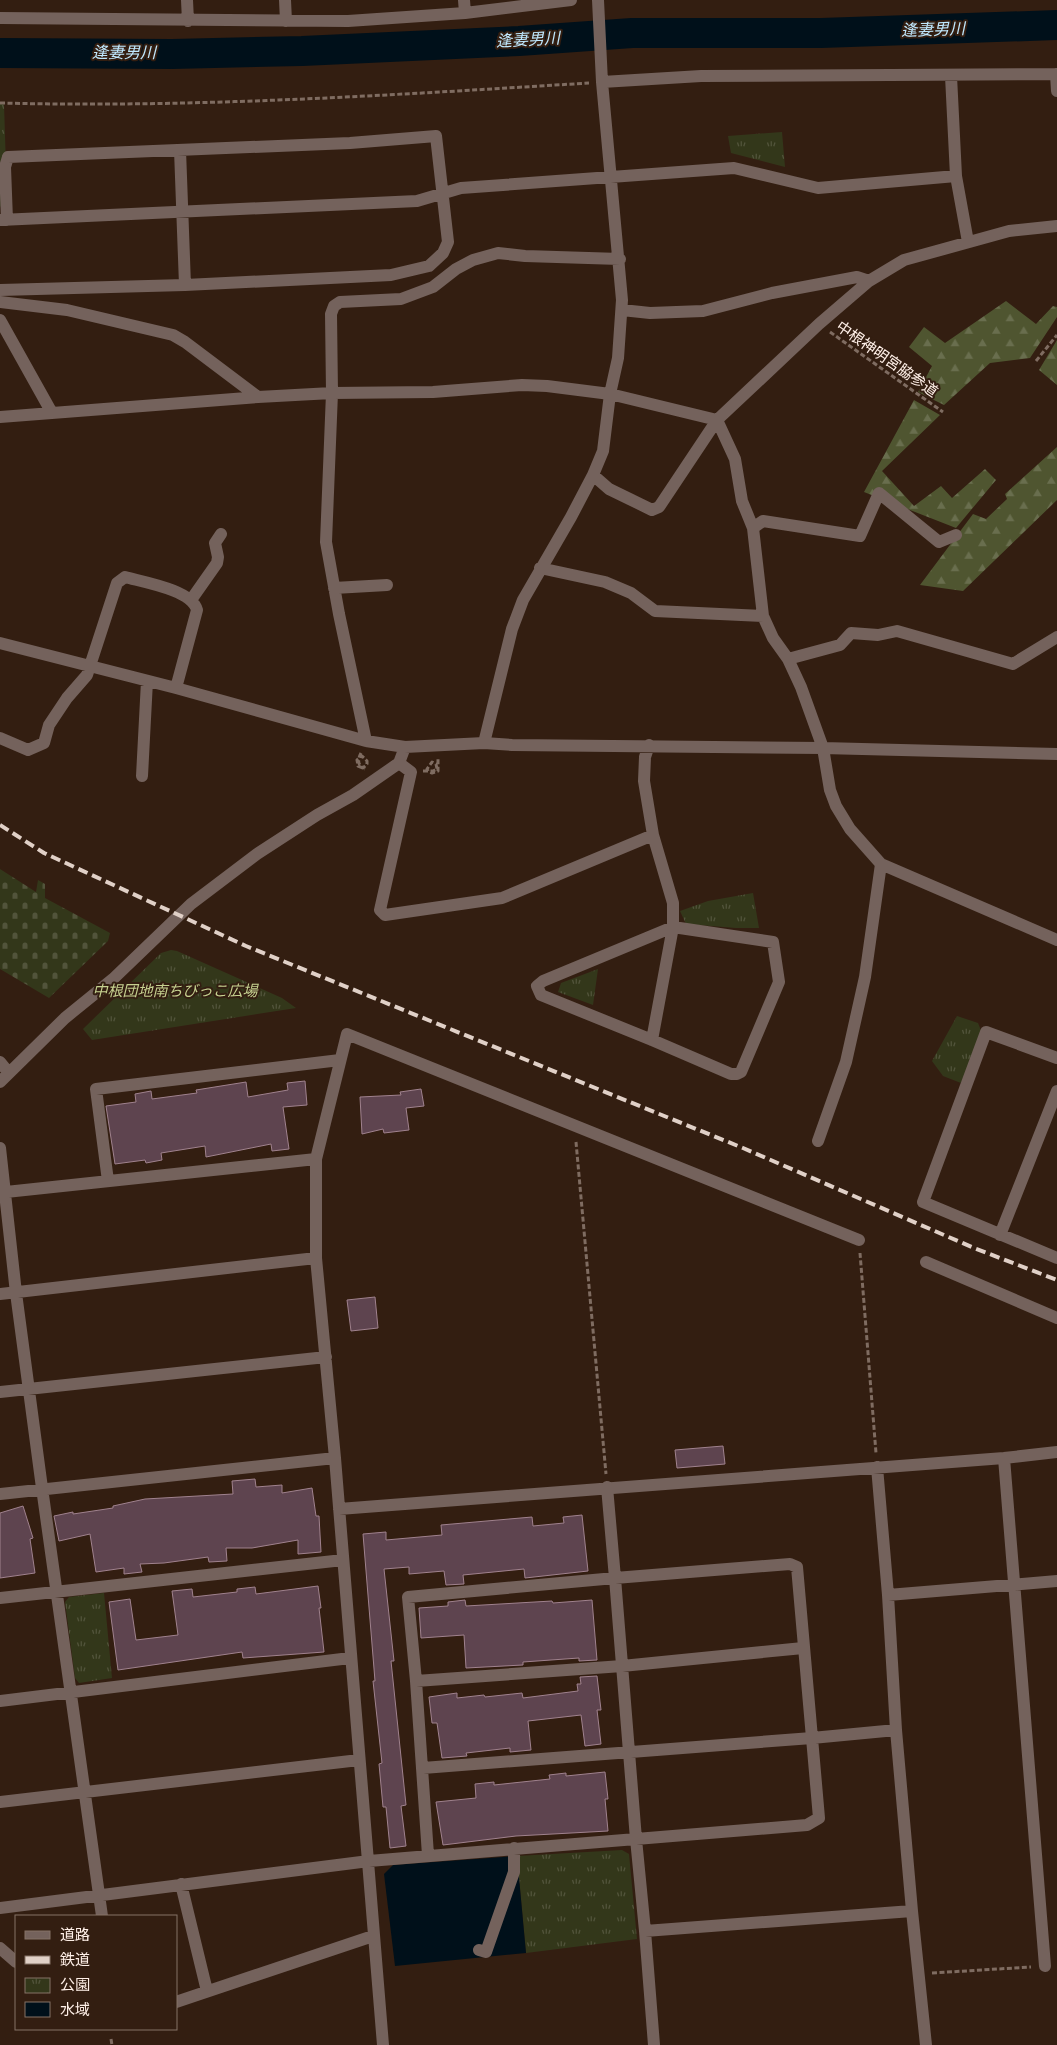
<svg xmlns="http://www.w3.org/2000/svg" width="1057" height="2045" font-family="Bitter,'Noto Sans JP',serif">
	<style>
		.forest { fill: url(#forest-firs) }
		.cemetery { fill: url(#cemetery-stones) }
		.park { fill: url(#park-tufts) }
		.water { fill: #00101a }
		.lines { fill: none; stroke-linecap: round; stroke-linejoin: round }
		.river { stroke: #00101a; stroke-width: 30 }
		.building { fill: #5e444f; stroke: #a0828e }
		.path { stroke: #7f6c61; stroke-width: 3; stroke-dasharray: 5 2.5; stroke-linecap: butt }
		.minor { stroke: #74625c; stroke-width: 12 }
		.rail { stroke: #e0d0c7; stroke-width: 4; stroke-dasharray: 10 5; stroke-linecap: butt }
		.labels { text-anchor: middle; stroke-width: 4; stroke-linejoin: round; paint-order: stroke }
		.street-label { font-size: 15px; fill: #fff0e8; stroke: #331e11 }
		.park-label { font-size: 15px; font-style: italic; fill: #c6d190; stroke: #331e11 }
		.water-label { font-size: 16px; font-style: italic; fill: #c0e9ff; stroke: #331e11 }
	</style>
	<defs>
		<pattern id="forest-firs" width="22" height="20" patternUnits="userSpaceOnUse" patternTransform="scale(1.25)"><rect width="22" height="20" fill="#4f5530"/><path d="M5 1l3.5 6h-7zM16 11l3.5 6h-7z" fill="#696e4e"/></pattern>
		<pattern id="cemetery-stones" width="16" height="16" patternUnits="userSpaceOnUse" patternTransform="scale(1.25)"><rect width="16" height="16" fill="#33371a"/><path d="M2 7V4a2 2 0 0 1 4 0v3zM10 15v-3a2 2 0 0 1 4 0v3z" fill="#52543b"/></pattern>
		<pattern id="park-tufts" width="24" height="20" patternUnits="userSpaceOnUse" patternTransform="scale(1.25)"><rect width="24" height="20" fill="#33371a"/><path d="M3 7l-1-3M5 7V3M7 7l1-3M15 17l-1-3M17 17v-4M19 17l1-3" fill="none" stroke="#52543b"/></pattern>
	</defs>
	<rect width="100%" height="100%" fill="#331e11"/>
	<path class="forest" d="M1006 301 1036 324 1053 306 1057 307V317L1030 358 990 363 944 405 918 392 932 366 909 347 924 327 945 343Z
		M1057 340V385L1039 370Z
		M914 400 940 415 882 471 914 506 941 486 952 498 985 469 996 480 956 528 864 492Z
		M1057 447V500L963 591 920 585 973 514 986 519 1007 499 1005 494Z"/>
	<path class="cemetery" d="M0 869 36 892 38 880 45 884V898L110 933 108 941 49 998 0 969Z"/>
	<path class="park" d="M0 104H4L7 200 0 207Z
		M782 132 785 167 731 153 728 136Z
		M753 893 759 928H736L686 924 680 911 708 901Z
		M171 950 177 951 282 998 296 1008 92 1040 83 1029 161 953Z
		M598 969 593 1005 558 992 561 983Z
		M957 1016 978 1023 982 1033 961 1083 943 1076 932 1061Z
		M104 1593 112 1678 79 1683 75 1678 65 1602 69 1597Z
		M622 1850 629 1854 637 1939 526 1953 517 1856Z"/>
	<path class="water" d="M517 1856 526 1953 395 1966 384 1874 393 1865Z"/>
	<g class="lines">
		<path class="river" d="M0 53 172 54 302 51 519 41 632 33H821L1057 25"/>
	</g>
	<path class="building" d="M305 1081 307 1105 283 1107 289 1149 272 1151 271 1144 206 1157 205 1146 161 1153 162 1160 146 1163 145 1160 115 1164 106 1106 136 1102 135 1094 151 1091 152 1099 197 1093 196 1090 246 1082 248 1097 288 1090 287 1083Z
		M421 1089 424 1106 406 1108 409 1130 384 1133 383 1129 362 1134 360 1097 401 1095 400 1092Z
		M375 1297 378 1328 351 1331 347 1300Z
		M723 1446 725 1464 677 1468 675 1450Z
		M255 1479 256 1487 282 1485V1493L312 1488 316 1516H319L321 1552 298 1554V1540L252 1548H226L227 1561 209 1562 208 1557 164 1563 140 1564 142 1572 124 1574V1568L96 1572 90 1534 59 1541 54 1516 73 1512V1514L113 1508V1506L145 1499 233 1494 232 1481Z
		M23 1506 33 1538 30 1539 35 1573 0 1578V1513Z
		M582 1515 588 1571 525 1578 524 1569 463 1575 464 1584 446 1585 444 1571 409 1574V1567L384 1569 394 1661H391L406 1805 401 1806 406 1846 390 1848 386 1807H383L379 1764 382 1763 373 1681H375L363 1534 386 1532V1540L442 1535 441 1525 532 1517 533 1526 564 1523 563 1517Z
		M318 1586 321 1608H319L324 1652 243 1658 242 1652 118 1670 109 1602 130 1599 136 1640 178 1635 172 1591 192 1589 193 1597 237 1592V1589L255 1587 256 1594Z
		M465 1600 466 1606 552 1601 553 1603 592 1600 597 1660 579 1661V1658L523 1662V1665L466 1668 464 1635 421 1638 419 1608 448 1606V1602Z
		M597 1676 601 1710H597L601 1744 585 1746 581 1715 528 1721 531 1750 510 1752V1748L466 1753 467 1756 442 1758 437 1723H432L429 1697 457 1693V1698L484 1695 485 1697 522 1693 523 1698 578 1691 577 1684H581L580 1677Z
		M605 1772 608 1799H605L608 1831 516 1836 443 1845 436 1802 476 1798 475 1784 494 1782V1785L550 1779 549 1775 566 1773V1776Z"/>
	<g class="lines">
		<path class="path" d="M0 103C197 108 392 95 589 83
			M830 332 943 412
			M1036 361 1057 335
			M361 753C358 759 357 764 363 768L367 764V761L362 756 357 760 358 766 365 769
			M423 771H433L437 769 436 764 432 762 427 769 429 772 432 773 438 771V758
			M576 1142 606 1474
			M860 1253 876 1453
			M932 1973 1031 1967
			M111 2039 112 2045"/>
		<path class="minor" d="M187 0 188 21
			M285 0 286 21
			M464 0 465 13
			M0 18 348 21 465 13 571 0
			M1056 74 1057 91
			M951 76 956 176 968 242
			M602 82 701 76 1057 74
			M180 150 185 285
			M0 220 417 201 461 188 734 168 818 188 956 176
			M0 290 185 285 391 275 429 266 443 253 448 242 436 136 350 143 8 157 5 167 7 220
			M0 302 67 310 173 335 185 342 258 397
			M622 310 650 313 703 311 772 293 857 277 869 281
			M0 320 52 413
			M0 417 258 397 332 393 433 392 522 385 547 386 610 394 717 420
			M717 420 735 459 742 501 753 528 763 616 773 638 788 659 801 687 823 748 830 790 836 806 850 829 881 864 1057 940
			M593 475 609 489 652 510 659 507 717 420 819 324 869 281 904 260 1009 231 1057 226
			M753 528 763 521 860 536 879 493 939 542 956 535
			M540 568 605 582 631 593 655 611 763 616
			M334 588 387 585
			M191 600 217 563 218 557 215 543 221 534
			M0 643 176 688 366 741 405 747 484 743 512 745 823 748 1057 754
			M788 659 840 645 851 633 878 635 897 631 1013 664 1057 637
			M0 738 28 750 44 743 49 725 67 698 87 675 117 583 125 577C143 582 192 590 197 610L176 688
			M366 741 339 614 326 542 332 393 331 314 334 306 340 302 401 299 433 287 456 269 473 260 498 253 525 256 620 259
			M484 743 512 629 523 600 571 517 593 475 603 451 610 394 618 358 622 300 602 82 598 0
			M649 745 645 757 644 781 653 835 673 903V927L652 1040
			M399 763 411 772 380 910 385 915 502 898 653 835
			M142 776 147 681
			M673 927 773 942 779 982 741 1072 737 1074H731L652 1040 541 995 537 986 543 981Z
			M1057 1058 986 1032 923 1202 1057 1258
			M0 1062 9 1073
			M0 1082 65 1018 113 979 191 904 257 854 317 815 353 795 399 763 405 747
			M818 1141 846 1062 865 977 881 864
			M0 1148 16 1293 42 1488 102 1916
			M108 1181 96 1089 340 1060
			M6 1192 316 1159
			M1000 1235 1057 1091
			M926 1262 1057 1318
			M0 1294 316 1258
			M0 1392 326 1357
			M1004 1458 1045 1966
			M877 1467 888 1595 896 1730
			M0 1494 335 1458
			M339 1509 1004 1458 1057 1452
			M888 1595 1057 1581
			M0 1598 343 1560
			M416 1681 622 1666 803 1648
			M0 1701 350 1658
			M423 1768 812 1738 819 1818 807 1825 636 1839 645 1931 912 1911 896 1730 812 1738 797 1567 790 1564 615 1578 607 1487
			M0 1802 359 1760
			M181 1884 207 1991
			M0 1908 369 1861 636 1839 615 1578 408 1597 416 1681 428 1855
			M912 1911 926 2045
			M645 1931 654 2045
			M0 1948 16 1962
			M479 1950 486 1952 514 1872V1848
			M176 2002 373 1936
			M383 2045 335 1458 316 1258V1159L347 1034 859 1240"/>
		<path class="rail" d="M0 825 44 853 246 946 743 1148 974 1248 1057 1280"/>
	</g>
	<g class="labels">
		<g class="street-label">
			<text transform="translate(887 359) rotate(35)" y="5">中根神明宮脇参道</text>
		</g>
		<g class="park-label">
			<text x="175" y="996">中根団地南ちびっこ広場</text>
		</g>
		<g class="water-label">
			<text transform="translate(933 29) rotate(-2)" y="6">逢妻男川</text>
			<text transform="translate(528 39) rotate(-3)" y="6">逢妻男川</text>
			<text x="124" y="58">逢妻男川</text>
		</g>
	</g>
	<rect x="15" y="1915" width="162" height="115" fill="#331e11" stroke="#857267"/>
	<rect x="25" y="1931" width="25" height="8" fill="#74625c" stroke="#857267"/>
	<text x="60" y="1940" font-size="15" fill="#fff0e8">道路</text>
	<rect x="25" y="1956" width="25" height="8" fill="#e0d0c7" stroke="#857267"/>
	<text x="60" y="1965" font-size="15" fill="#fff0e8">鉄道</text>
	<rect x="25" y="1978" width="25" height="15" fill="url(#park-tufts)" stroke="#857267"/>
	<text x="60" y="1990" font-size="15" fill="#fff0e8">公園</text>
	<rect x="25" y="2002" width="25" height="15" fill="#00101a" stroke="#857267"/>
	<text x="60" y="2015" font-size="15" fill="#fff0e8">水域</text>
</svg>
